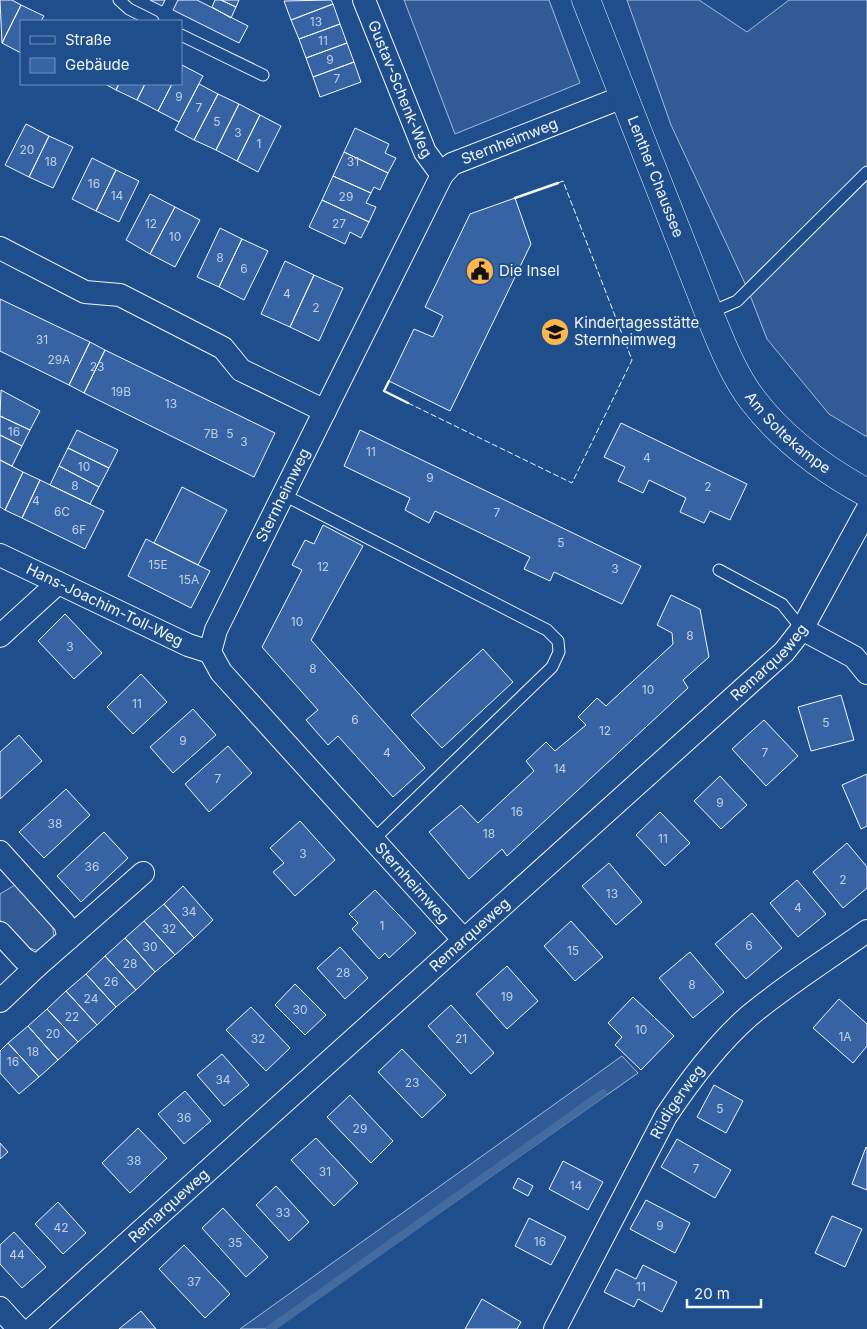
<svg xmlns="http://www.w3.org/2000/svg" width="867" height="1329" font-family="Inter,sans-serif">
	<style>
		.built { fill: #305b95; stroke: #a8bbd7 }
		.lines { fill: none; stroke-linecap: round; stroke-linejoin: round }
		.stream { stroke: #446ba0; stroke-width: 8 }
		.building { fill: #3563a3; stroke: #f2f6ff }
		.service-casing { stroke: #f2f6ff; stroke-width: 13 }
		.minor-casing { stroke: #f2f6ff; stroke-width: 24 }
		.tertiary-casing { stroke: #f2f6ff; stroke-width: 29 }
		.service { stroke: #1f4e8c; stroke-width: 11 }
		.minor { stroke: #1f4e8c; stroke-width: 22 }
		.tertiary { stroke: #1f4e8c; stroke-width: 28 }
		.fence { stroke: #f2f6ff; stroke-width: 1; stroke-dasharray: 6 2.5; stroke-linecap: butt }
		.wall { stroke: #f2f6ff; stroke-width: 2.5 }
		.labels { text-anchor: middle; stroke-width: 4; stroke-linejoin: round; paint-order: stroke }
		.number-label { font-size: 12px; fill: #c3d1e8 }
		.street-label { font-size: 15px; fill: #f2f6ff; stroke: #1f4e8c }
		.poi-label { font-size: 15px; fill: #f2f6ff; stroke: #1f4e8c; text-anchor: start }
	</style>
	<rect width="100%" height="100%" fill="#1f4e8c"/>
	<path class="built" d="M404 0H549L580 83 455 134Z
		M627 0H699L747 32 789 0H867V437L829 414 767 339 748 290 671 125Z
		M15 885 52 921 54 938 39 951 26 947 0 920V894Z
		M622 1056 638 1073 275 1329H240Z"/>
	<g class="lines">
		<path class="stream" d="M270 1329 603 1093"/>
	</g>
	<path class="building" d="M0 0H12L21 5 2 43Z
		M150 0H165L162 6Z
		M178 0H197L248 26 239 43 173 10Z
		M215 0H221L236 7 231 18 212 7Z
		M221 0H239L236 7Z
		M331 0 333 4 291 20 284 1Z
		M333 4 340 24 299 39 291 20Z
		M21 5 44 16 41 21H21V53L2 43Z
		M340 24 347 43 306 58 299 39Z
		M347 43 354 62 313 77 306 58Z
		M354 62 361 82 320 97 313 77Z
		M182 65 203 76 179 122 158 111 172 84H181Z
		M105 84H119L116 90Z
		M119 84H145L137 100 116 90Z
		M145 84H172L158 111 137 100Z
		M199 84 218 94 194 140 175 130Z
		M218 94 239 104 216 150 194 140Z
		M239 104 260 115 237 161 216 150Z
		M260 115 281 126 258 172 237 161Z
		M26 124 49 136 29 177 5 165Z
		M355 128 389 144 385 153 396 158 388 173 344 152Z
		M49 136 73 147 53 188 29 177Z
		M344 152 388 173 380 190 374 187 371 193 333 176Z
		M92 158 116 170 96 211 72 199Z
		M116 170 139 181 119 222 96 211Z
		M333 176 371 193 366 203 376 207 369 222 322 200Z
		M150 194 175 207 150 254 126 240Z
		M515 198 531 244 450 411 389 381 414 329 433 337 443 316 425 307 470 214Z
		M322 200 369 222 361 238 350 232 345 244 309 227Z
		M175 207 200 220 175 267 150 254Z
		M220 228 242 239 219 287 197 277Z
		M242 239 268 251 244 300 219 287Z
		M285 261 314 275 290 327 261 314Z
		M314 275 343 288 319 341 290 327Z
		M0 299 90 342 69 385 0 351Z
		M90 342 105 350 84 393 69 385Z
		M105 350 275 433 254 477 84 393Z
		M1 390 40 411 30 430 0 416Z
		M0 416 30 430 22 446 0 435Z
		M621 423 747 484 730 520 710 511 704 523 680 512 686 498 649 480 643 493 618 481 625 467 604 457Z
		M77 430 118 450 109 468 68 448Z
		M360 430 641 566 622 604 554 572 550 581 524 569 530 557 435 511 429 523 405 510 410 498 344 466Z
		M0 435 22 446 12 466 0 460Z
		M68 448 109 468 99 487 59 466Z
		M0 460 23 472 5 510 0 507Z
		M59 466 99 487 90 504 50 485Z
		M23 472 40 480 22 518 5 510Z
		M40 480 104 511 85 549 22 518Z
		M182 487 227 510 198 565 154 543Z
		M323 525 363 546 311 640 425 768 393 797 338 736 328 745 306 720 318 710 262 647 302 570 292 565 305 540 314 544Z
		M146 539 210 571 191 608 128 576Z
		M671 595 700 609 709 657 683 680 688 688 507 856 502 849 469 879 429 832 461 805 478 823 534 771 526 761 546 742 555 751 586 725 578 717 597 698 606 706 673 644 672 633 657 625Z
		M65 614 102 653 74 679 38 641Z
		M483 649 513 682 442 748 411 715Z
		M141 674 167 702 133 734 107 707Z
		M841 695 854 740 811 751 798 707Z
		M193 709 216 735 173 773 150 747Z
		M764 720 798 756 766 786 732 749Z
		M19 735 42 761 0 799V752Z
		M228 746 252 773 209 812 185 784Z
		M867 774V826L861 829 842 785Z
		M720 776 747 805 721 829 694 801Z
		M66 789 90 815 44 858 19 832Z
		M660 812 690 843 665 866 636 835Z
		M300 821 335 860 295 896 273 872 284 863 270 848Z
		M104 832 128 858 81 902 57 876Z
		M847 843 867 867V888L843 908 813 872Z
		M609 863 642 902 616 925 582 886Z
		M797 880 826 914 798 937 770 903Z
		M183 886 213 920 194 938 164 904Z
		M375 890 416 933 389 958 385 953 379 959 352 929 358 923 349 914Z
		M164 904 194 938 175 955 144 921Z
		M752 913 782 948 746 979 715 944Z
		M144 921 175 955 155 972 125 938Z
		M571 921 603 957 575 981 544 946Z
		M125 938 155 972 136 990 105 956Z
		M340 947 368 978 345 999 317 968Z
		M690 952 724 992 693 1018 659 978Z
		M105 956 136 990 116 1007 86 974Z
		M507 966 538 1001 507 1029 476 994Z
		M86 974 116 1007 97 1025 66 991Z
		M295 984 326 1015 305 1035 275 1005Z
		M66 991 97 1025 78 1042 47 1009Z
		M633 997 674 1036 641 1070 615 1045 622 1037 608 1023Z
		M839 999 867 1024V1046L853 1063 813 1028Z
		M451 1005 494 1053 471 1074 428 1026Z
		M251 1007 290 1048 266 1071 226 1030Z
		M47 1009 78 1042 58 1060 28 1026Z
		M28 1026 58 1060 39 1077 8 1043Z
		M8 1043 39 1077 19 1094 0 1073V1051Z
		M402 1049 446 1095 422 1118 378 1072Z
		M222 1054 249 1085 224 1106 197 1075Z
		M714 1085 743 1101 726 1133 697 1117Z
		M185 1091 211 1121 184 1144 158 1114Z
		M350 1095 393 1141 371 1163 327 1117Z
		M138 1128 167 1158 130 1193 102 1163Z
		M316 1138 358 1183 334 1206 291 1160Z
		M677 1139 731 1170 715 1198 661 1167Z
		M0 1143 8 1152 0 1159Z
		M866 1147 867 1148V1190L852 1184Z
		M563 1161 603 1182 588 1210 549 1189Z
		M518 1178 533 1186 528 1196 513 1188Z
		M276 1186 309 1222 289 1241 256 1205Z
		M646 1200 690 1223 675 1253 630 1229Z
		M58 1202 86 1233 63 1254 35 1224Z
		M223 1208 268 1257 246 1277 202 1228Z
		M832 1216 862 1229 845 1267 815 1253Z
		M529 1218 566 1237 551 1265 515 1246Z
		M14 1232 46 1267 22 1288 0 1264V1245Z
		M184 1245 230 1294 205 1318 159 1269Z
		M643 1265 677 1282 662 1312 638 1299 634 1307 604 1292 616 1269 636 1279Z
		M482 1299 521 1322 517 1329H465Z
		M141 1311 156 1329H119Z"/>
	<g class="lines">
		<defs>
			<path id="service" d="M119 0 129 9 153 21
				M181 35 263 75
				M709 313 737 301 867 172
				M284 495 547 630 558 641 559 652 552 667 373 840
				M719 570 782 604 802 629"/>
			<g id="minor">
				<path id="s1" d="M364 0 425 152 442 175"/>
				<path d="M0 248 85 292 120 295 223 348 241 370 325 411"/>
				<path id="s2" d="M0 555 188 645 210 652"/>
				<path d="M802 629 854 657 867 673"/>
				<path d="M0 636 58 583"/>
				<path d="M0 852 65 924 69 938 37 966 24 959 0 933"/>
				<path d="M69 938 143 873"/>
				<path id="s3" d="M464 940 221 672 210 652 216 630 442 175 452 164 623 97"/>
				<path d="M0 1001 37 966"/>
				<path d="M0 1308 19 1329"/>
				<path id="s4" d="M32 1329 784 652 802 629 867 510"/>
				<path id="s5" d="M555 1329 666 1116C690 1080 716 1045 749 1016 786 985 828 959 867 931"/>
			</g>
			<g id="tertiary">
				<path id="s6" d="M586 0 709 313C721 342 733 374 752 399 783 440 823 469 867 493"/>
			</g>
		</defs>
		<use href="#service" class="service-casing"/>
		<use href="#minor" class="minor-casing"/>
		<use href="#tertiary" class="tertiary-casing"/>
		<use href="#service" class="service"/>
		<use href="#minor" class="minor"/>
		<use href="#tertiary" class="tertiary"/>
		<path class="fence" d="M408 403 572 483 632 360 563 181 558 183"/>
		<path class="wall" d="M515 198 558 183
			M389 381 384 391 408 403"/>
	</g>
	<defs>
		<symbol id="civic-disc" viewBox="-11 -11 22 22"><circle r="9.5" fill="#ffb74d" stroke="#1f4e8c"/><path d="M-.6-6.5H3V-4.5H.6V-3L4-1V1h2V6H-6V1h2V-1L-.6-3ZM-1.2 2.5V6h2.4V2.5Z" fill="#111"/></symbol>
		<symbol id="school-disc" viewBox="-11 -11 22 22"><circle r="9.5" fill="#ffb74d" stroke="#1f4e8c"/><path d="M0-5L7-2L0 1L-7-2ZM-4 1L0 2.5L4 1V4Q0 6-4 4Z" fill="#111"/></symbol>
	</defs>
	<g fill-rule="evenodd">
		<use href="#civic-disc" x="464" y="255" width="32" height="32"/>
		<use href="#school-disc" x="539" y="316" width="32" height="32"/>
	</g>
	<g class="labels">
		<g class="number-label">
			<text x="316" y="26">13</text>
			<text x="323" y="45">11</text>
			<text x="330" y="64">9</text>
			<text x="337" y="83">7</text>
			<text x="179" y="101">9</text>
			<text x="199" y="112">7</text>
			<text x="217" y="126">5</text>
			<text x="238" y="137">3</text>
			<text x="259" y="148">1</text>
			<text x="27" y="154">20</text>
			<text x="51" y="166">18</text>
			<text x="353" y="166">31</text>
			<text x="94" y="188">16</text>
			<text x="117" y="200">14</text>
			<text x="346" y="201">29</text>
			<text x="151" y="228">12</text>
			<text x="339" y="228">27</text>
			<text x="175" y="241">10</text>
			<text x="220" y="262">8</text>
			<text x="244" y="273">6</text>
			<text x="287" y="298">4</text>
			<text x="316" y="312">2</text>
			<text x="42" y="344">31</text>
			<text x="59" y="364">29A</text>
			<text x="97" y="371">23</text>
			<text x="121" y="396">19B</text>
			<text x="171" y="408">13</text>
			<text x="14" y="436">16</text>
			<text x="211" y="438">7B</text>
			<text x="230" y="438">5</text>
			<text x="244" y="446">3</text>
			<text x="371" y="456">11</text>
			<text x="647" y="462">4</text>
			<text x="84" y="471">10</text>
			<text x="430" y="482">9</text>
			<text x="75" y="490">8</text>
			<text x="708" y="491">2</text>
			<text x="36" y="505">4</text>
			<text x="62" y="516">6C</text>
			<text x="497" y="517">7</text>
			<text x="79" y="534">6F</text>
			<text x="561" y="547">5</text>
			<text x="158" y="569">15E</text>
			<text x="323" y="571">12</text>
			<text x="615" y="573">3</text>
			<text x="189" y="584">15A</text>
			<text x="297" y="626">10</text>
			<text x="690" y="640">8</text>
			<text x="70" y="651">3</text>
			<text x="313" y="673">8</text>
			<text x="648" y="694">10</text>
			<text x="137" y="708">11</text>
			<text x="355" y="724">6</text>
			<text x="826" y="727">5</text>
			<text x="605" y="735">12</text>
			<text x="183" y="745">9</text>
			<text x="387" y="757">4</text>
			<text x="765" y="757">7</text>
			<text x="560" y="773">14</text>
			<text x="218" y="783">7</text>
			<text x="720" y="807">9</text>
			<text x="517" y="816">16</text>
			<text x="55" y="828">38</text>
			<text x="489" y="838">18</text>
			<text x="663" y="843">11</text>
			<text x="303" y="858">3</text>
			<text x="92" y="871">36</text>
			<text x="843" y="884">2</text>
			<text x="612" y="898">13</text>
			<text x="798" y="912">4</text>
			<text x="189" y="916">34</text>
			<text x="382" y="930">1</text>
			<text x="169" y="933">32</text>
			<text x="749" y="950">6</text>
			<text x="150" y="951">30</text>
			<text x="573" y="955">15</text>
			<text x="130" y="968">28</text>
			<text x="343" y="977">28</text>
			<text x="111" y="986">26</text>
			<text x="692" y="989">8</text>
			<text x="507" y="1001">19</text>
			<text x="91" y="1003">24</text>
			<text x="300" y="1014">30</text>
			<text x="72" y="1021">22</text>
			<text x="641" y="1034">10</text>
			<text x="53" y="1038">20</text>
			<text x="845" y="1041">1A</text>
			<text x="258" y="1043">32</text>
			<text x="461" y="1043">21</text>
			<text x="33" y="1056">18</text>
			<text x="13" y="1066">16</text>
			<text x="223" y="1084">34</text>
			<text x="412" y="1087">23</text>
			<text x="720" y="1113">5</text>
			<text x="184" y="1122">36</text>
			<text x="360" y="1133">29</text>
			<text x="134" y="1165">38</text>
			<text x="696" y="1173">7</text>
			<text x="325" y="1176">31</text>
			<text x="576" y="1190">14</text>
			<text x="283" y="1217">33</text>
			<text x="660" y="1230">9</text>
			<text x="61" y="1232">42</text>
			<text x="540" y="1246">16</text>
			<text x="235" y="1247">35</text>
			<text x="17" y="1259">44</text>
			<text x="194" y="1286">37</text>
			<text x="641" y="1291">11</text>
		</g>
		<g class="street-label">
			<text dy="5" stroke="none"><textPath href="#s1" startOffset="96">Gustav-Schenk-Weg</textPath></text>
			<text dy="5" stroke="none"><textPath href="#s3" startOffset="992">Sternheimweg</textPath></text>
			<text dy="5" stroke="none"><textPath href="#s6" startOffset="190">Lenther Chaussee</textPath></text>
			<text dy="5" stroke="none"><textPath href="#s6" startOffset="482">Am Soltekampe</textPath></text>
			<text dy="5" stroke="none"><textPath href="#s3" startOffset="558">Sternheimweg</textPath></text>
			<text dy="5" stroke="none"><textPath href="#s2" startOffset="116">Hans-Joachim-Toll-Weg</textPath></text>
			<text dy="5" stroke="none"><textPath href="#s4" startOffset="994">Remarqueweg</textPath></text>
			<text transform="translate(412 883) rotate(48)" y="5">Sternheimweg</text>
			<text dy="5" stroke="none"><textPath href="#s4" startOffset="589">Remarqueweg</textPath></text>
			<text dy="5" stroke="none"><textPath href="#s5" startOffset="258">Rüdigerweg</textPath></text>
			<text dy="5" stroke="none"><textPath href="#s4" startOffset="184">Remarqueweg</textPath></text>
		</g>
		<g class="poi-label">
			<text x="499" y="276">Die Insel</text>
			<text x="574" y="328">Kindertagesstätte<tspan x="574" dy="17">Sternheimweg</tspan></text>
		</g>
	</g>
	<rect x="20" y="20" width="162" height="65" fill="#1f4e8c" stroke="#7391ba"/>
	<rect x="30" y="36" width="25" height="8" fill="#1f4e8c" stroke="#7391ba"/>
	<text x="65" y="45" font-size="15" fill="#f2f6ff">Straße</text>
	<rect x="30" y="58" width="25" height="15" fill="#3563a3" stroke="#7391ba"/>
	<text x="65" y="70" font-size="15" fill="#f2f6ff">Gebäude</text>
	<path d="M687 1299v8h74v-8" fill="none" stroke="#f2f6ff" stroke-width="2.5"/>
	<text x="694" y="1299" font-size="15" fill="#f2f6ff" stroke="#1f4e8c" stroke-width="4" paint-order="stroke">20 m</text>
</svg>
